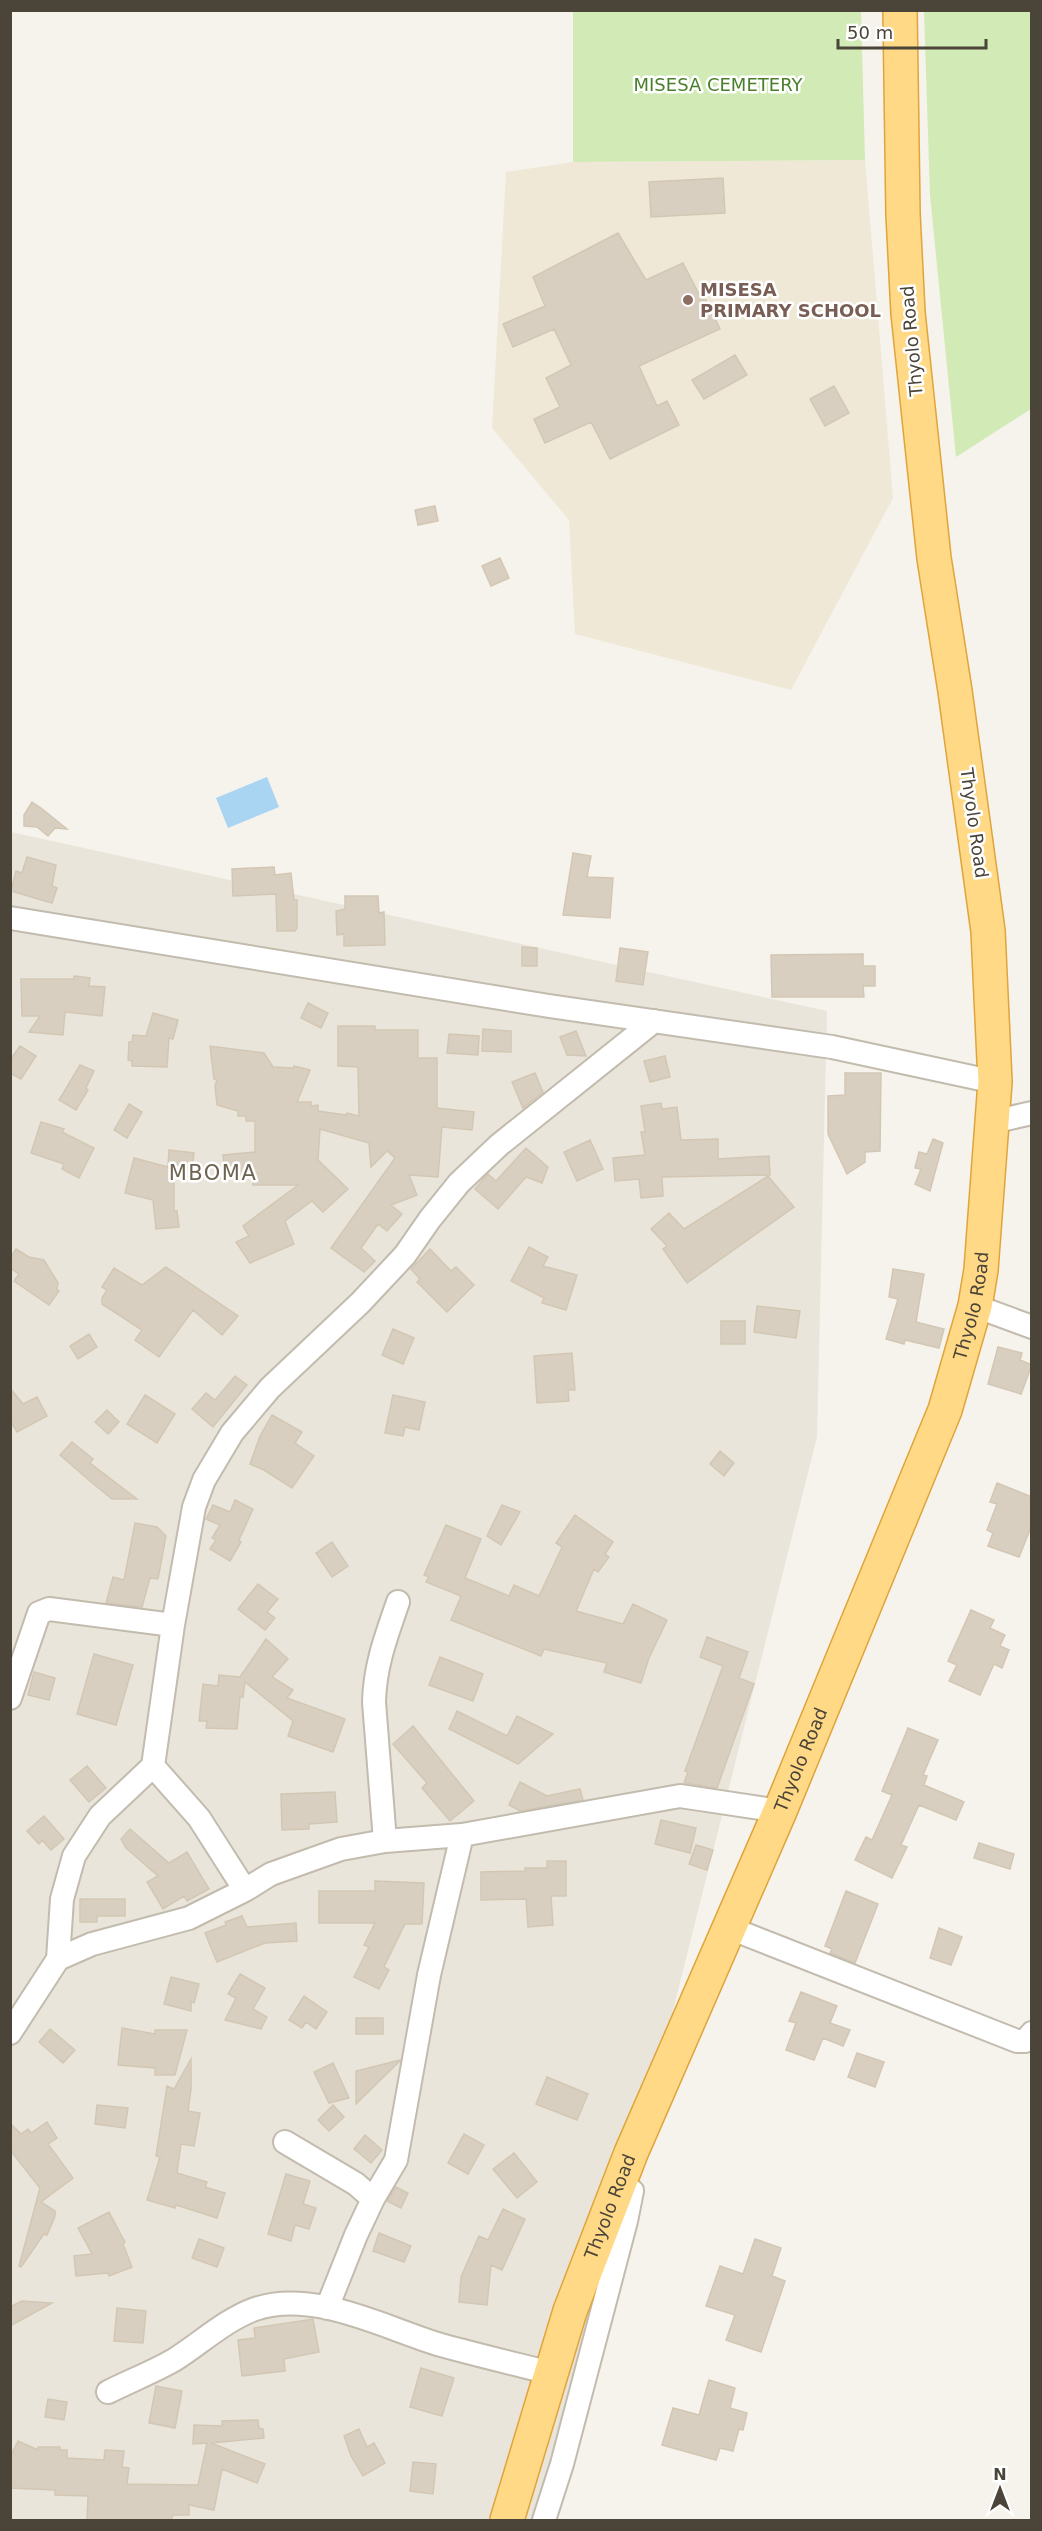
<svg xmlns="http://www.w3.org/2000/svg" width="1042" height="2531" font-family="'DejaVu Sans',sans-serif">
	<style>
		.residential { fill: #eae5da }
		.education { fill: #efe8d6 }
		.green { fill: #d2eab5 }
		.water { fill: #a9d4f2 }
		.building { fill: #d8cfc1; stroke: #d3c7b4; stroke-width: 1.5 }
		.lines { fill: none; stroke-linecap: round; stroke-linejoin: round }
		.minor-casing { stroke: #c2bbae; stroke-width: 26 }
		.trunk-casing { stroke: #e0a43c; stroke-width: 36 }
		.minor { stroke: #fff; stroke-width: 22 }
		.trunk { stroke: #ffd985; stroke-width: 33 }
		.education-dot { fill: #8d6e63; stroke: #fff; stroke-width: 2 }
		.labels { text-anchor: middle; stroke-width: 5; stroke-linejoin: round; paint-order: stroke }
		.park-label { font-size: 18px; fill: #4a7f2a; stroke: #fff }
		.education-label { font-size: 18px; font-weight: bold; fill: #785e54; stroke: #fff; text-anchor: start }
		.street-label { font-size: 18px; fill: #4b4439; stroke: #fff }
		.quarter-label { font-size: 21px; letter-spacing: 1.5px; fill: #6e6250; stroke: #fff }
	</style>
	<rect width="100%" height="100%" fill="#f6f3ec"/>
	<path class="residential" d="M11 832 827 1011 817 1437 545 2520H11Z"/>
	<path class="education" d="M865 160 893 498 791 690 575 634 569 520 492 428 506 172 573 162Z"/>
	<path class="green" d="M573 11H861L865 160 573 162Z
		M924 11H1031V409L956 457 930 195Z"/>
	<path class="water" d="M267 777 279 807 228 828 216 798Z"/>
	<path class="building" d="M723 178 725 213 651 217 649 182Z
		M618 233 646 280 683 263 702 300 705 298 720 329 639 366 657 406 667 401 679 425 610 459 591 422 545 443 534 419 560 407 546 378 571 365 554 329 513 347 503 324 545 306 533 277Z
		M735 355 747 375 704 399 692 380Z
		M834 386 849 413 825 426 810 399Z
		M435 506 438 521 418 525 415 510Z
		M500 558 509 578 491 586 482 566Z
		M32 802 41 808 67 829 55 828 48 836 37 827 24 826V815Z
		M573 853 591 856 587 877 613 878 610 918 563 915Z
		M27 857 56 865 52 886 57 888 52 903 11 891 16 871 22 873Z
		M274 867 275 875 291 873 294 900H297V928L295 931H277L276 894 233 896 232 869Z
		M345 896H378L379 913 384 912 385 945 344 946V934L337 935 336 911 345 909Z
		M522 947 537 948V966H522Z
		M620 948 648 952 643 985 616 981Z
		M863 954V966H875V986H863L864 997H772L771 955Z
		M74 976 90 978 89 986 105 987 102 1016 65 1012 63 1035 29 1032 40 1016H22L21 979H74Z
		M308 1003 328 1013 321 1028 301 1018Z
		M153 1013 178 1020 173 1039 169 1038 167 1067 132 1066V1061L128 1060 129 1042H132L133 1035 146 1036Z
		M338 1026H375V1030H418V1058H437V1108L474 1112 472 1130 442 1127 438 1177 409 1175 417 1195 391 1205 402 1214 387 1231 378 1224 361 1248 375 1261 364 1272 331 1248 395 1158 387 1151 371 1167 369 1143 320 1129 318 1160 348 1189 323 1212 312 1201 285 1221 294 1244 250 1263 236 1242 249 1236 243 1226 298 1185H253V1175L225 1178 223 1155 255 1152V1121H246V1116H238V1111L217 1105 215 1086 217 1080 214 1079 210 1046 264 1053 273 1067 294 1068V1066L310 1070 297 1102H311V1106L318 1105V1111L346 1115 347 1113 359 1116 358 1067 338 1066Z
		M483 1029 511 1031V1052L482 1051Z
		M576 1031 586 1056 567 1055 560 1037Z
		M449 1034 479 1036 478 1055 447 1053Z
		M20 1046 36 1056 21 1079 10 1073V1060Z
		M665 1056 670 1077 650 1082 644 1061Z
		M80 1065 94 1071 86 1088 88 1090 76 1110 59 1100Z
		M535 1073 543 1092 523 1108 512 1082Z
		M845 1073H881L880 1151 865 1152V1162L847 1174 828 1134V1096L845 1095Z
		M661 1103 662 1109 677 1107 681 1140 718 1139V1159L769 1156 770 1175 662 1177 663 1196 641 1198 639 1179 615 1181 613 1158 645 1155 641 1132H645L641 1106Z
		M129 1104 142 1112 127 1138 114 1130Z
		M41 1122 64 1129 62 1132 94 1148 79 1178 62 1169 64 1164 31 1153Z
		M933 1139 943 1143 930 1191 915 1184 921 1169 915 1168 919 1152 927 1154Z
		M590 1140 603 1169 577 1181 564 1152Z
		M526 1148 548 1167 542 1183 526 1177 498 1209 475 1189 488 1174 496 1181Z
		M169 1150 194 1153 192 1169 171 1168H174V1211H177L179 1227 156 1229 153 1200 125 1193 134 1158 168 1167Z
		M768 1176 794 1207 687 1283 663 1249 667 1246 651 1229 669 1213 684 1229Z
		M529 1247 548 1257 543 1266 577 1275 566 1310 542 1303 544 1298 511 1281Z
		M16 1249 29 1257 44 1260 58 1283 57 1290 59 1291 49 1305 14 1281 19 1274 10 1268V1258Z
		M430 1249 451 1271 456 1267 474 1285 447 1312 417 1282 420 1279 411 1269Z
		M166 1267 238 1316 222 1335 193 1310 159 1357 135 1340 142 1330 102 1304V1298L107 1290 102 1287 114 1268 142 1285Z
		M893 1269 924 1274 916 1322 944 1329 939 1348 905 1340 904 1344 886 1339 898 1299 889 1297Z
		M757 1306 800 1311 796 1338 754 1332Z
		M721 1321H745V1344H721Z
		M393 1329 414 1338 403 1364 382 1355Z
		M89 1334 97 1347 78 1359 70 1346Z
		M998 1347 1022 1353 1020 1360 1032 1365 1021 1394 988 1384Z
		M572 1353 575 1390H568L569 1401 537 1403 534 1356Z
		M235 1376 247 1385 213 1427 192 1409 206 1393 215 1400Z
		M10 1388 23 1404 37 1397 47 1416 17 1432 10 1420Z
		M145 1395 175 1414 157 1443 127 1424Z
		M393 1395 425 1402 419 1430 405 1427 403 1436 385 1433Z
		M107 1410 119 1422 108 1434 95 1422Z
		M272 1415 302 1432 295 1443 314 1456 292 1488 264 1470 250 1464 260 1436Z
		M72 1442 93 1459 90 1463 137 1499H112L91 1482 60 1455Z
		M720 1451 734 1463 724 1476 710 1464Z
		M997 1483 1032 1497V1525L1019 1557 988 1546 993 1533 987 1530 997 1504 990 1502Z
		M235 1500 253 1509 239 1540 241 1542 230 1561 210 1549 216 1540 212 1538 220 1525 206 1519 213 1505 230 1512Z
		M502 1505 520 1512 501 1545 487 1536Z
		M575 1515 613 1542 605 1554 609 1557 598 1572 594 1569 576 1611 623 1624 633 1604 667 1620 649 1658 641 1683 604 1672 607 1663 544 1649 541 1656 451 1620 461 1596 426 1582 429 1577 424 1575 446 1525 481 1539 465 1578 509 1596 514 1585 539 1596 562 1547 556 1543Z
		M135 1523 157 1527 166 1536 158 1579 150 1578 142 1607 106 1603 113 1577 124 1580Z
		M332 1542 348 1566 332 1577 316 1553Z
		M258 1584 278 1599 267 1612 275 1618 265 1630 238 1609Z
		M971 1610 994 1620 990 1628 1005 1635 1000 1646 1009 1650 1002 1668 994 1664 980 1695 949 1681 957 1665 948 1661Z
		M707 1637 748 1652 739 1678 754 1684 717 1788 684 1783 688 1772 685 1771 723 1666 700 1657Z
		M266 1639 288 1659 272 1677 293 1690 287 1698 345 1719 333 1752 288 1736 293 1721 245 1682 243 1697H240L237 1729 206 1728 207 1721H199L203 1684 218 1686 219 1675 240 1677Z
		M94 1654 133 1665 116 1725 77 1714Z
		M440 1657 483 1674 473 1701 429 1685Z
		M34 1672 55 1678 49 1700 28 1695Z
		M457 1711 507 1736 517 1716 553 1734 518 1764 449 1729Z
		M413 1726 474 1801 450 1821 422 1788 427 1783 393 1744Z
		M908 1728 938 1740 923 1775 927 1776 924 1785 964 1802 956 1820 919 1805 901 1845 907 1847 892 1878 855 1860 866 1837 872 1840 892 1795 882 1791Z
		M87 1766 106 1788 89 1802 70 1780Z
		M520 1782 547 1796 580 1789 583 1800 520 1811 509 1805Z
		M335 1792 337 1822 309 1824V1829L282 1830 281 1794Z
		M44 1816 64 1839 51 1850 42 1840 39 1844 27 1831Z
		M661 1820 696 1828 690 1853 655 1844Z
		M130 1829 169 1863 187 1852 209 1889 187 1901 184 1896 163 1909 147 1882 158 1876 126 1848 121 1839Z
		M979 1843 1014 1854 1010 1869 974 1858Z
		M696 1845 713 1850 707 1870 689 1864Z
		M547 1861H566V1896H551L553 1925 528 1927 526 1899 481 1900V1872L525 1871V1868H547Z
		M375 1881 424 1883 422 1924H405L384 1967 389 1970 379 1989 354 1977 369 1947 364 1945 375 1923H319V1891H375Z
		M846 1891 878 1904 855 1963 830 1953 832 1949 825 1946Z
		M80 1899H125V1916H97V1922H80Z
		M242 1916 247 1927 296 1923 297 1941 265 1943 217 1962 205 1933 226 1925 225 1922Z
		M939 1928 962 1937 951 1965 930 1958Z
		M240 1974 265 1988 253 2009 267 2017 261 2029 225 2020 236 1998 228 1994Z
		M171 1977 199 1984 194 2003 191 2001V2011L164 2004Z
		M801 1992 837 2006 830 2023 850 2030 843 2046 823 2038 814 2060 786 2050 796 2023 789 2021Z
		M304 1996 327 2012 316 2029 306 2022 302 2028 289 2020Z
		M356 2018H383V2034H356Z
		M122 2028 155 2034V2030H187L175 2075H155V2068L118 2065Z
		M50 2029 75 2050 63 2063 39 2042Z
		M857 2053 884 2062 875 2087 848 2077Z
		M191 2059V2089L188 2111 200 2113 194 2146 181 2144 177 2173 207 2182 205 2187 225 2193 217 2218 176 2205 175 2208 147 2200 160 2157 156 2156 167 2086 174 2089Z
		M400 2060V2061L356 2104V2071Z
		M333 2063 349 2098 329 2103 314 2072Z
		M547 2077 588 2094 577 2120 536 2104Z
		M97 2105 128 2108 125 2128 95 2124Z
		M333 2105 344 2117 329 2131 318 2120Z
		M47 2122 57 2138 48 2144 73 2178 41 2202 55 2211V2216L47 2235 44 2234 21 2267 19 2266 40 2188 10 2150V2123L21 2134 28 2129 31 2133Z
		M464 2134 484 2145 468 2174 448 2163Z
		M365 2135 382 2150 371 2163 354 2149Z
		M514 2153 537 2182 517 2198 493 2169Z
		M286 2174 310 2181 303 2204 316 2208 309 2229 295 2225 291 2241 268 2234Z
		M396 2187 408 2193 401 2208 387 2201Z
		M503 2209 525 2219 502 2270 491 2265 487 2305 459 2302 461 2277 479 2236 488 2240Z
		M109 2212 125 2242 123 2244 132 2267 109 2276 108 2273 76 2276 74 2256 92 2254 78 2228Z
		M379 2233 411 2246 404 2262 373 2251Z
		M199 2239 224 2248 217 2267 192 2258Z
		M755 2239 781 2248 772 2276 785 2281 761 2352 726 2340 735 2315 706 2306 720 2266 743 2274Z
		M22 2301 52 2303 10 2326V2307Z
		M117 2308 146 2311 143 2343 114 2341Z
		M313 2319 319 2352 284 2359 285 2371 242 2376 238 2340 255 2338 254 2328Z
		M421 2368 454 2378 442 2416 410 2407Z
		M709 2380 735 2388 730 2408 747 2413 743 2430 739 2429 733 2451 720 2448 716 2460 662 2445 673 2408 699 2415Z
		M156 2386 182 2391 175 2428 149 2423Z
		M48 2399 67 2402 64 2420 45 2417Z
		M258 2420 259 2428 263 2429 264 2438 211 2443 265 2464 257 2483 222 2469 214 2510 189 2505V2515H173L171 2520H87L88 2496 55 2495V2490L10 2488V2457L18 2441 38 2450V2447H60V2450H67V2458L104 2460 105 2450 124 2451 122 2467 129 2468 127 2484 198 2485 207 2443 193 2444 194 2425 222 2426V2421Z
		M359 2429 367 2447 374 2443 385 2463 363 2476 351 2456 344 2436Z
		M413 2462 436 2464 433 2494 410 2491Z"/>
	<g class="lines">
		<defs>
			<path id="minor" d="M10 918 549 1006 832 1047 995 1082
				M992 1122 1032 1113
				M975 1306 1032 1327
				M10 1698 39 1613 49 1609 173 1625
				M153 1766 199 1818 245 1890
				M385 1841 374 1702C375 1665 386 1637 398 1602
				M727 1927 1017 2041H1025L1032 2033
				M58 1959 62 1899 74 1856 100 1816 153 1766 173 1625 194 1507 204 1480 232 1433 270 1388 360 1303 405 1255 430 1219 459 1183 499 1145 654 1021
				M10 2033 58 1959 92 1944 189 1918 245 1890 271 1874 341 1849 385 1841 462 1835 680 1796 780 1811
				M285 2142 356 2184 373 2199
				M327 2308 356 2235 373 2199 396 2160 429 1975 462 1835
				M108 2392C130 2381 153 2372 174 2360 201 2343 225 2320 255 2309 314 2289 384 2328 441 2345 477 2355 515 2364 551 2373
				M544 2520 562 2464 626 2221 632 2191 619 2182"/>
			<g id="trunk">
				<path id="s1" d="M507 2520 570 2311 631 2153 780 1811 945 1410 975 1306 981 1270 995 1082 988 931 955 691 934 558 908 313 903 214 900 10"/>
			</g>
		</defs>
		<use href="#minor" class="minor-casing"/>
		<use href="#trunk" class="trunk-casing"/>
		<use href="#minor" class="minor"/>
		<use href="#trunk" class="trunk"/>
	</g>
	<circle class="education-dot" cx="688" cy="300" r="6"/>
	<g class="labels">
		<g class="park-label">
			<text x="718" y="91">MISESA CEMETERY</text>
		</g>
		<g class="education-label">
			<text x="700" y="296">MISESA<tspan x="700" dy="21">PRIMARY SCHOOL</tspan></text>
		</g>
		<g class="street-label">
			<text transform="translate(912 341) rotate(-95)" y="6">Thyolo Road</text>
			<text transform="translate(974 823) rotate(82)" y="6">Thyolo Road</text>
			<text dy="6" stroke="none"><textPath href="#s1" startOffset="1302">Thyolo Road</textPath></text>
			<text dy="6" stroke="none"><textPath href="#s1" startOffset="816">Thyolo Road</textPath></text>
			<text dy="6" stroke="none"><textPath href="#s1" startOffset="330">Thyolo Road</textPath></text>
		</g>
		<g class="quarter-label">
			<text x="213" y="1180">MBOMA</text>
		</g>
	</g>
	<rect width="1042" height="2531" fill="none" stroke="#4b4439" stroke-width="24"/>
	<g transform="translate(1000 2489)" stroke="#ffffff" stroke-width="4.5" paint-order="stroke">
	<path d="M0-4.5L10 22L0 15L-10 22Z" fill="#4b4439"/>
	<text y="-9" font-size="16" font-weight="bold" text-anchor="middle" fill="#4b4439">N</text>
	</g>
	<path d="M838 39v9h148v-9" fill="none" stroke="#4b4439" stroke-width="3"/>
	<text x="847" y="39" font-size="18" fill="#4b4439" stroke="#ffffff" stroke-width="4.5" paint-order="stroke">50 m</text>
</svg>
